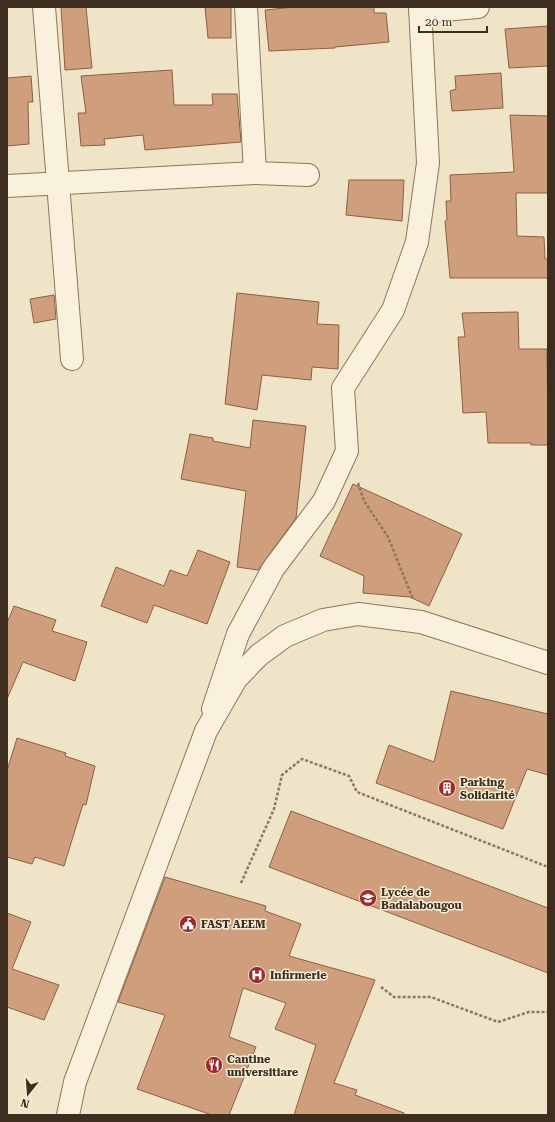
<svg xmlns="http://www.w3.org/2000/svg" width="555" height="1122" font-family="'Roboto Serif',serif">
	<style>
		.building { fill: #cf9f7d; stroke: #8d5f41 }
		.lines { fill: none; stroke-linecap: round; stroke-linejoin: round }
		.minor-casing { stroke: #8d765c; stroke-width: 24 }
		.tertiary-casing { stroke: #8d765c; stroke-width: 24 }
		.path { stroke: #8d765c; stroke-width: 2.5; stroke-dasharray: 3 2; stroke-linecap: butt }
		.minor { stroke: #faf1dc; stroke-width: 22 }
		.tertiary { stroke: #faf1dc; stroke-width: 22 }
		.labels { text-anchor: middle; stroke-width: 3; stroke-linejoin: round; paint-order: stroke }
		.poi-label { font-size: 11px; font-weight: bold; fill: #3d2e20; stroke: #f7eed8; text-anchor: start }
	</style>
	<rect width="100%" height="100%" fill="#f0e4c8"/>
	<path class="building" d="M61 7H86L92 68 65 70Z
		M205 7H231V38H208Z
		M294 7H374V13H386L389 42 335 47V48L269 51 265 10Z
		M548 26V66L509 68 505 29Z
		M172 70 174 105H213L212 94H237L241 142 145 150 143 135 104 139 105 145 81 146 78 113H86L81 76Z
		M501 73 503 108 452 111 450 91 456 89 455 76Z
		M31 76 33 102H28L29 144 7 146V78Z
		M510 115 548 116V193H516L517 236 544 237 545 259H548V278H450L445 221 447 220 446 201H451L450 175 514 172Z
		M349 180H404L402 221 346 215Z
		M237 293 319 302 317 324 339 325 338 369 312 367 311 380 262 375 257 410 225 404Z
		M54 295 56 319 34 323 30 299Z
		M518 312 519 349H547L548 445H531V443H488L486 412 463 413 458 337H465L462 313Z
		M253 420 306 426 296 518 258 570 237 567 246 491 181 479 190 434 213 438V441L250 448Z
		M353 484 462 534 429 606 410 597 363 593 364 576 320 556Z
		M198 550 230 562 207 624 154 605 147 623 101 606 116 567 164 586 170 570 187 576Z
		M14 606 56 620 52 631 87 642 75 681 23 662 7 699V623Z
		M451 691 548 714V775L527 769 503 829 376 783 389 745 434 762Z
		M17 738 66 753 65 756 95 766 86 805 83 804 64 866 35 857 32 864 7 857V771Z
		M291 811 548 908V973L269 867Z
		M165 877 266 906 265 911 301 924 289 956 375 980 334 1083 357 1090 355 1095 404 1113V1115H294L316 1045 275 1029 286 1003 243 988 229 1037 256 1047 229 1115H212L137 1089 165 1015 118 1002Z
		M7 913 31 922 12 969 59 985 44 1020 7 1007Z"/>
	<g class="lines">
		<defs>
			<path id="minor" d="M44 7 72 359
				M246 7 255 173
				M420 12 478 7
				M7 186 255 173 308 175
				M213 709 238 634 273 569 324 501 347 451 343 388 393 310 417 242 428 163 420 7"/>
			<path id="tertiary" d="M68 1115 75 1082 206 731 236 679 259 655 285 636 323 620 358 614 421 622 548 663"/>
		</defs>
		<use href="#minor" class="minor-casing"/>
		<use href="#tertiary" class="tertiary-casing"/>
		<path class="path" d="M358 483 364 501 388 537 413 599
			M241 883 274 809 282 775 302 759 349 776 357 792 548 867
			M381 987 394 997H431L498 1022 529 1012H548"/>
		<use href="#minor" class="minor"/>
		<use href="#tertiary" class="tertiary"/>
	</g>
	<defs>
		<symbol id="building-disc" viewBox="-11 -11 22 22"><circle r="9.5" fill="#9e2a2b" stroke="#f7eed8"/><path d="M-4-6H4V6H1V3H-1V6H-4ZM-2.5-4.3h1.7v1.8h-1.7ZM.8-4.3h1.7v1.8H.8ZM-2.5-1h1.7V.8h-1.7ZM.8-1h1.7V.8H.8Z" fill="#fff"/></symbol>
		<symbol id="school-disc" viewBox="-11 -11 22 22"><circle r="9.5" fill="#9e2a2b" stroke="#f7eed8"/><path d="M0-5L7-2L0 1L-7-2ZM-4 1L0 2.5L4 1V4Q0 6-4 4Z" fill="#fff"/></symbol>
		<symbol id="civic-disc" viewBox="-11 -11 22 22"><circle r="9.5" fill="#9e2a2b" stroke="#f7eed8"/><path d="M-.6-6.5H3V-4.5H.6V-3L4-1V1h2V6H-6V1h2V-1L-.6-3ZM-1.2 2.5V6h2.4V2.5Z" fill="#fff"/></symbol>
		<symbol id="hospital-disc" viewBox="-11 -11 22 22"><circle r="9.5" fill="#9e2a2b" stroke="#f7eed8"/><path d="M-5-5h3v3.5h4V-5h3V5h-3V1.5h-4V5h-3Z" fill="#fff"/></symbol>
		<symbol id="restaurant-disc" viewBox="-11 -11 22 22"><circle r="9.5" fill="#9e2a2b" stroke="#f7eed8"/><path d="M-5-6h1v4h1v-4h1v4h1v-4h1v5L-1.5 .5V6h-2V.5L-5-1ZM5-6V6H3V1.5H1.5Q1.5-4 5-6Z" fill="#fff"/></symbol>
	</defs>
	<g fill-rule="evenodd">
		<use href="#building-disc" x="437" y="778" width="20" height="20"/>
		<use href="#school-disc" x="358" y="888" width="20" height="20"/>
		<use href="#civic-disc" x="178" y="914" width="20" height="20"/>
		<use href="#hospital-disc" x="247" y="965" width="20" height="20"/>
		<use href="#restaurant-disc" x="204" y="1055" width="20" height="20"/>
	</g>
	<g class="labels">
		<g class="poi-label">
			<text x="460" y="786">Parking<tspan x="460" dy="13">Solidarité</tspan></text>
			<text x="381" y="896">Lycée de<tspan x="381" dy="13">Badalabougou</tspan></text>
			<text x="201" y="928">FAST AEEM</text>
			<text x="270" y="979">Infirmerie</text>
			<text x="227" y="1063">Cantine<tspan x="227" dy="13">universitiare</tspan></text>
		</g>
	</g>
	<rect width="555" height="1122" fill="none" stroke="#3d2e20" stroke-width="16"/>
	<g transform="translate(28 1094) rotate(197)" stroke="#f7eed8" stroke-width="3" paint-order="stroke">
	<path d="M0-3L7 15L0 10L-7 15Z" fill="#3d2e20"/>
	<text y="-6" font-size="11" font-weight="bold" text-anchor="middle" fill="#3d2e20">N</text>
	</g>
	<path d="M419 26v6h68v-6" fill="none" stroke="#3d2e20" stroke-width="2"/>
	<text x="425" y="26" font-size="12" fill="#3d2e20" stroke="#f7eed8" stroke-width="3" paint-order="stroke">20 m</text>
</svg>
